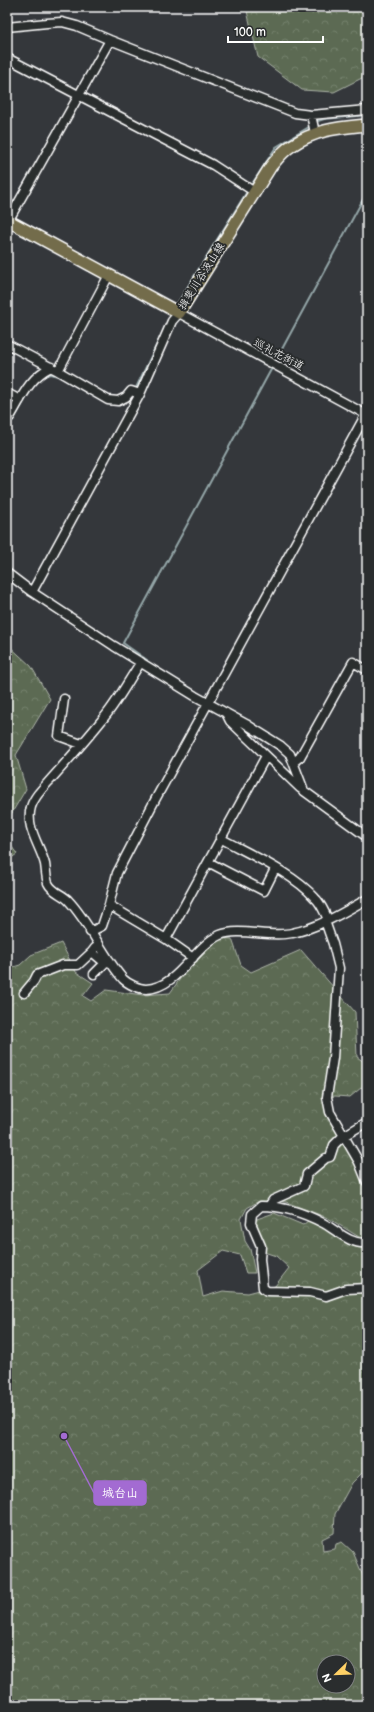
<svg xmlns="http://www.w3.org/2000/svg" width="374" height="1712" font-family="'Balsamiq Sans','Klee One',sans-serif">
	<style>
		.forest { fill: url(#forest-crowns); stroke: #aeb5a9; fill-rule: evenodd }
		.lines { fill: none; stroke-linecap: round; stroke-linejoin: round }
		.stream { stroke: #94a6a8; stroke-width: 2 }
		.minor-casing { stroke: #fff; stroke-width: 11 }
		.major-casing { stroke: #fff; stroke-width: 14 }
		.minor { stroke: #2a2d2e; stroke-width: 8 }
		.major { stroke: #736c4b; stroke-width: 11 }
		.labels { text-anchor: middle; stroke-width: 4; stroke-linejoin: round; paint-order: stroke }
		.street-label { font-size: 11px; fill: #fff; stroke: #2a2d2e }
		.leader { fill: none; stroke: #a36bd2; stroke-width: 1.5 }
		.callout-dot { fill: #a36bd2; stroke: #2a2d2e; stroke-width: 1.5 }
		.callout { fill: #a36bd2; stroke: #a36bd2; stroke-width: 1.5 }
		.callout-label { font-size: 12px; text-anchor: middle; font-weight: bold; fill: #fff }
	</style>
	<defs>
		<pattern id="forest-crowns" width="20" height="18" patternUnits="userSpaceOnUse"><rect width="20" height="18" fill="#5c6b53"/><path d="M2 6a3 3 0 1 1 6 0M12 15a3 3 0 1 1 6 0" fill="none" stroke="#74816d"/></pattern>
	</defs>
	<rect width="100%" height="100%" fill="#34373b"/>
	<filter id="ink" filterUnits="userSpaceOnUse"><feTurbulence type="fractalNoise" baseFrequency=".025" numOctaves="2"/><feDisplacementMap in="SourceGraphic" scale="8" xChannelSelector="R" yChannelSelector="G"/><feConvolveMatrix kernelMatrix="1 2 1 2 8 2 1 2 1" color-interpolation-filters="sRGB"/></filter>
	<g filter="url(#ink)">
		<path class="forest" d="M246 7H367V79L362 78 334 92 302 90 258 57Z
			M7 644 31 666 50 699 16 755 26 789 7 821Z
			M7 840 17 854 7 861Z
			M220 938 232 939 241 965 251 972 301 950 355 1012 357 1057 367 1064V1083L350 1097 335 1096 323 1098 326 1115 356 1163 367 1188V1238L359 1237 328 1218 286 1202 259 1201 247 1208 241 1219 245 1241 250 1249 255 1273H246L240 1255 223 1251 198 1270 203 1297 223 1291 248 1293 275 1286 289 1268 276 1256 264 1252 254 1220 274 1213 303 1225 309 1220 357 1247H367V1468L352 1483 335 1514 334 1533 322 1539 323 1551 335 1549 336 1544 342 1542 353 1552 367 1585V1705H7V969L20 965 31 955 61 943 76 972 93 983 83 996 91 1001 106 990 143 995 170 993 182 976ZM324 1662H348V1686H324Z"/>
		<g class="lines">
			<path class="stream" d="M315 122 324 119 367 115
				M250 187 276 147 312 125
				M175 307 248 190
				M275 362 367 192
				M41 377 50 374 58 376 91 395
				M135 390 165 327
				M7 424 14 419 29 393
				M145 663 147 660 123 643 273 366
				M132 683 143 667"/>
			<defs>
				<path id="minor" d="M7 27 47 23 62 22 77 26 110 40 295 113 311 115 367 110
					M7 58 213 165 253 191
					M311 115 315 133
					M7 223 110 40
					M7 344 58 371 108 400 118 401 126 397 131 391 140 394
					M58 371 109 275
					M7 393 20 400
					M7 419 10 417C22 397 29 378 51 367
					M7 573 32 592 114 646 195 696 246 724 281 746 290 754 303 788
					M32 592 140 394 172 321 179 313 367 415
					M141 662C128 681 117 703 102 720 86 740 69 759 52 778 45 786 34 796 31 807 25 827 40 845 45 864 46 870 46 877 48 883 52 892 62 894 68 900 90 923 102 955 123 979 128 984 139 989 146 989 178 988 194 946 220 935 239 927 270 938 292 933 318 928 344 912 367 899
					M64 699 59 736 81 744
					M226 713 230 721 300 788 367 837
					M295 761 300 757 353 662 367 670
					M220 838C249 854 293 873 315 898 321 903 324 912 328 919
					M208 862 264 891 275 869
					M109 905 166 939 193 958
					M325 921 333 944 339 968 333 1058 327 1097 330 1112 359 1162 367 1182
					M90 932 102 926 109 905 117 873 155 800 366 414
					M166 939 266 756
					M95 948 92 952 105 963
					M94 974 105 963 110 961
					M24 993 34 981 37 975 63 965H78L92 952
					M269 1206 273 1200 304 1186 307 1174 326 1158 330 1157 334 1145 342 1137 367 1122
					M367 1243C351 1245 336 1230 323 1223 304 1213 282 1206 261 1206L252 1214 251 1223 261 1246 260 1259 263 1288 267 1291 310 1292 326 1296 346 1289 367 1288"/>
				<path id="major" d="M7 220 179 313 271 166C277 159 283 151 291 146 317 129 337 128 367 125"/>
			</defs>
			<use href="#minor" class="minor-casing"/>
			<use href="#major" class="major-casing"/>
			<use href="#minor" class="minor"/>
			<use href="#major" class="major"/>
		</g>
	</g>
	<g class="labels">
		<g class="street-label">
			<text transform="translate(201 276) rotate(-58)" y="4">揖斐川谷汲山線</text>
			<text transform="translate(279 354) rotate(28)" y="4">巡礼花街道</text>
		</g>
	</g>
	<path class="leader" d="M64 1436L94 1493"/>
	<circle class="callout-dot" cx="64" cy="1436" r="4"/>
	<rect class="callout" x="94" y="1481" width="52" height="24" rx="4"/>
	<g class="callout-label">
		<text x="120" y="1497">城台山</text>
	</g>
	<rect width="374" height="1712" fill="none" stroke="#2a2d2e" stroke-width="24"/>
	<rect x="12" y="12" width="350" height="1688" fill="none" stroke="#fff" stroke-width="1.5" filter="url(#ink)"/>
	<g transform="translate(336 1674) rotate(247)"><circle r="19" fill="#2a2d2e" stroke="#7f8182"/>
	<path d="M0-3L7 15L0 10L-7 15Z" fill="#ffd166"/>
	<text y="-6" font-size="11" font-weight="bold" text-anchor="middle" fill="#ffffff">N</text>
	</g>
	<path d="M228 36v6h95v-6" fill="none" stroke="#ffffff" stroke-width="2"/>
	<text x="234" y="36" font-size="12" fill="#ffffff" stroke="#2a2d2e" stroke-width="3" paint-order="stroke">100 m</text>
</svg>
